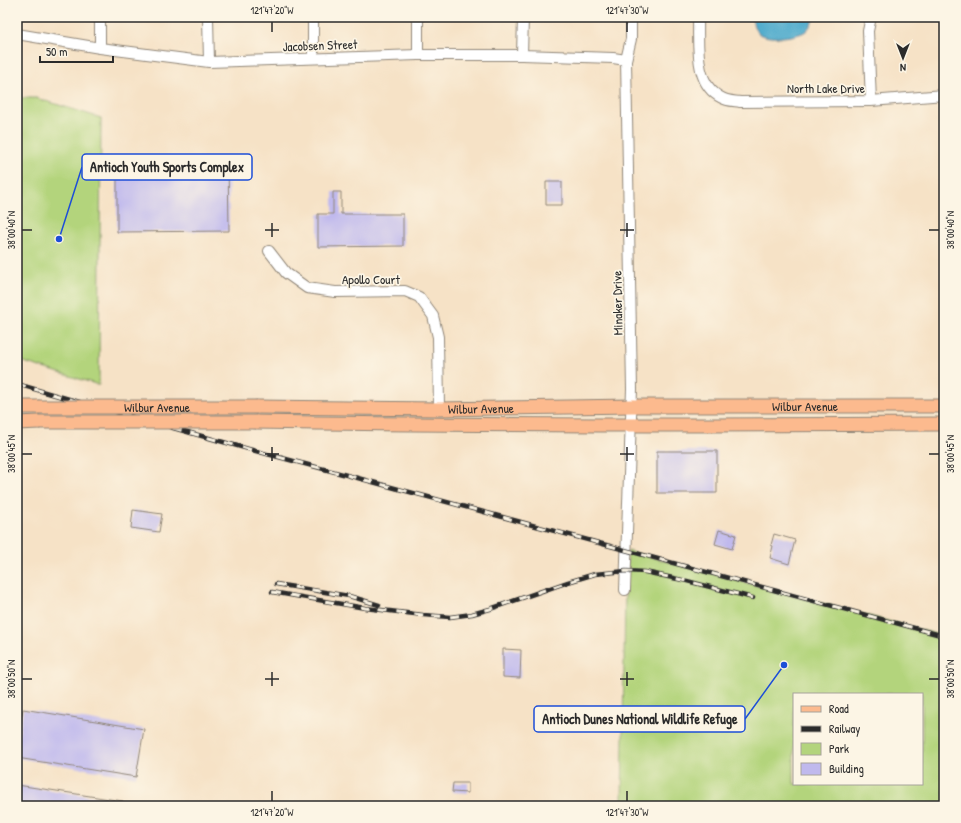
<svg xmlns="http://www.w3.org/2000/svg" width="961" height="823" font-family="'Patrick Hand',sans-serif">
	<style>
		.green { fill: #b3d47c; stroke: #6f8054; fill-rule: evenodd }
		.water { fill: #4daacc; stroke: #3c6a7c }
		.building { fill: #c0b9ed }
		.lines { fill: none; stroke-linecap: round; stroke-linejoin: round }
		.minor-casing { stroke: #908678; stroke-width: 12 }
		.major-casing { stroke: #908678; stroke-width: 15 }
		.minor { stroke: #fff; stroke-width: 10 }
		.major { stroke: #fcba8e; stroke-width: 13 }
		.rail-casing { stroke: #2b2b2b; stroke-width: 4.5 }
		.rail { stroke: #fcf5e5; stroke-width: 3; stroke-dasharray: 9; stroke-linecap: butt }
		.major-bridge-casing { stroke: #908678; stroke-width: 15; stroke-linecap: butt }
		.major-bridge { stroke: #fcba8e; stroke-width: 13 }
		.ticks { fill: none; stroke: #2b2b2b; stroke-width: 1.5 }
		.labels { text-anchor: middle; stroke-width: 3.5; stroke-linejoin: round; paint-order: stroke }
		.street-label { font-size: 13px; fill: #2b2b2b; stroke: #fcf5e5 }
		.leader { fill: none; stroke: #1d4ed8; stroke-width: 1.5 }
		.callout-dot { fill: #1d4ed8; stroke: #fcf5e5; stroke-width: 1.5 }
		.callout { fill: #fcf5e5; stroke: #1d4ed8; stroke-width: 1.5 }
		.callout-label { font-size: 14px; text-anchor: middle; font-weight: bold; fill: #2b2b2b }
		.neatline { fill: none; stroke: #2b2b2b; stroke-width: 1.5 }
		.ticks-label { font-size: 10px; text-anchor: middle; fill: #2b2b2b }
	</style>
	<rect width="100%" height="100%" fill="#fcf5e5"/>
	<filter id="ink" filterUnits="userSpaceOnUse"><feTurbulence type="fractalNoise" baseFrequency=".025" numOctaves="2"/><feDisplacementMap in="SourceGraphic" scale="8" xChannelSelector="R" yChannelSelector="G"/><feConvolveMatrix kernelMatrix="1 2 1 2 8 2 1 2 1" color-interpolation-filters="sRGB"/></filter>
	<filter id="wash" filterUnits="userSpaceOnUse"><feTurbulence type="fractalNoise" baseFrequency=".012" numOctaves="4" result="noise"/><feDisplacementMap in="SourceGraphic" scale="16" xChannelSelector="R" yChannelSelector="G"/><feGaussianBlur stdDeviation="0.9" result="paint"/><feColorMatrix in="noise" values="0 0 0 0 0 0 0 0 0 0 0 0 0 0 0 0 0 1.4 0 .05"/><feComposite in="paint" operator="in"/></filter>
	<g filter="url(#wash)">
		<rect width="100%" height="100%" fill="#f6e2c6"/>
		<path class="green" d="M17 98H36L101 118 99 385 17 360Z
			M628 551 944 636V806H622L625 590ZM794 694H922V784H794Z"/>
		<path class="water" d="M751 17H815C813 21 810 27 806 31 798 37 764 41 757 32 754 29 753 21 751 17Z"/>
		<g id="blocks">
			<path class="building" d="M117 159H228L229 231 117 232Z
				M546 182H562V205H546Z
				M333 192H341V214H403V246L318 247V214H333Z
				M657 451H717V493H657Z
				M133 510 162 514 159 532 131 528Z
				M719 530 736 535 732 549 715 544Z
				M774 534 795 540 789 564 770 558 773 546 771 545Z
				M503 649 521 650 520 678 503 677Z
				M23 709 144 729 136 777 17 758V745Z
				M453 783H468V793L452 792Z
				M17 785 123 801 122 806H17Z"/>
		</g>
	</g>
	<g filter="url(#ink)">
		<use href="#blocks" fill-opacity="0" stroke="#908678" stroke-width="1"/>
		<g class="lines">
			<defs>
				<path id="minor" d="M208 17 209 62
					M313 17V58
					M418 17V55
					M698 17C699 44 693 84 722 98 727 101 734 101 740 102L871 101 944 95
					M17 34 100 48 209 62 418 55H522L613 58 626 60
					M100 48V17
					M522 55 523 17
					M871 101 868 31 871 17
					M269 251 286 273 307 288 335 292 405 291 419 297 433 316 438 337 439 409
					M625 590 632 389 626 60 631 39V17"/>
				<g id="major">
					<path d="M17 407H38"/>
					<path id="s1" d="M257 407 439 409 632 406H944"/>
					<path d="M256 422C486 426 715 425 944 424"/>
					<path d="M17 423 39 422"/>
				</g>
			</defs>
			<use href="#minor" class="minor-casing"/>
			<use href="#major" class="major-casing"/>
			<use href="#minor" class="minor"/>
			<use href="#major" class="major"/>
			<defs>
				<path id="rail" d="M17 384 69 399 252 450 354 477 944 636
					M276 584 349 596 379 605
					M272 592 365 608 423 615 450 617 472 614 490 609 568 582 595 574 626 571 645 572 687 581 753 598"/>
			</defs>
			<use href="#rail" class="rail-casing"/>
			<use href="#rail" class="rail"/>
			<defs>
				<g id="major-bridge">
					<path id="s2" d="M38 407H257"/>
					<path d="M39 422H256"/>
				</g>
			</defs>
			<use href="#major-bridge" class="major-bridge-casing"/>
			<use href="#major-bridge" class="major-bridge"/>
		</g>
	</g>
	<path class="ticks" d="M272 22V32M627 22V32M272 223V237M627 223V237M22 230H32M265 230H279M620 230H634M929 230H939M272 447V461M627 447V461M22 454H32M265 454H279M620 454H634M929 454H939M272 672V686M627 672V686M22 679H32M265 679H279M620 679H634M929 679H939M272 791V801M627 791V801"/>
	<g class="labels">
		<g class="street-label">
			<text transform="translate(320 45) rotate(-2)" y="5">Jacobsen Street</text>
			<text x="826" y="93">North Lake Drive</text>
			<text x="371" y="284">Apollo Court</text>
			<text transform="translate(617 303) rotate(-91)" y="5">Minaker Drive</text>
			<text dy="5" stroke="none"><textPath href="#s1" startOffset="548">Wilbur Avenue</textPath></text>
			<text dy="5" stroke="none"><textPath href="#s2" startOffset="119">Wilbur Avenue</textPath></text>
			<text dy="5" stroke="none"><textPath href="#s1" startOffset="224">Wilbur Avenue</textPath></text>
		</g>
	</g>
	<path class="leader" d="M59 239L82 167M784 665L745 719"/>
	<g class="callout-dot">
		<circle cx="59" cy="239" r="4"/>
		<circle cx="784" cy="665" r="4"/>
	</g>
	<g class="callout">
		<rect x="82" y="154" width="170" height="26" rx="4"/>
		<rect x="534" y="706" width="211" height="26" rx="4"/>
	</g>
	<g class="callout-label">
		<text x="167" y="172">Antioch Youth Sports Complex</text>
		<text x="640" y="724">Antioch Dunes National Wildlife Refuge</text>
	</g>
	<rect width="961" height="823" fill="none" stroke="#fcf5e5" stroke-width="44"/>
	<rect x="793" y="693" width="130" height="92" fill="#fcf5e5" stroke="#a8a49b"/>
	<rect x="801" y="706" width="20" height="6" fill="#fcba8e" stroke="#a8a49b"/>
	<text x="829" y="713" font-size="12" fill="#2b2b2b">Road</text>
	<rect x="801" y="726" width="20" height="6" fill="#2b2b2b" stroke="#a8a49b"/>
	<text x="829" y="733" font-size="12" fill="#2b2b2b">Railway</text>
	<rect x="801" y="743" width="20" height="12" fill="#b3d47c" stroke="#a8a49b"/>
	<text x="829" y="753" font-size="12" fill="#2b2b2b">Park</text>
	<rect x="801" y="763" width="20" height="12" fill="#c0b9ed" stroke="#a8a49b"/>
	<text x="829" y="773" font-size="12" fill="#2b2b2b">Building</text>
	<g transform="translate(903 58) rotate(180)" stroke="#fcf5e5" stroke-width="3" paint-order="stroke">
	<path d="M0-3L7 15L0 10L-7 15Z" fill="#2b2b2b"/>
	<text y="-6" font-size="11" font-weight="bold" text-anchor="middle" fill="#2b2b2b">N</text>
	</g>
	<path d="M40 56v6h73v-6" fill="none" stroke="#2b2b2b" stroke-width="2"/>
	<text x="46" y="56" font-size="12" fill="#2b2b2b" stroke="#fcf5e5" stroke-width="3" paint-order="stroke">50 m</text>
	<rect x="22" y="22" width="917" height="779" class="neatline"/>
	<g class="ticks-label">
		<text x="272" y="14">121°47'20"W</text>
		<text x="627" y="14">121°47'30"W</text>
		<text transform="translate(950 230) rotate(-90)" y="4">38°00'40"N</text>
		<text transform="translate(11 230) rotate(-90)" y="4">38°00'40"N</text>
		<text transform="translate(950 454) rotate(-90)" y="4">38°00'45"N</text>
		<text transform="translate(11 454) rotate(-90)" y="4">38°00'45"N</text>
		<text transform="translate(950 679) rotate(-90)" y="4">38°00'50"N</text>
		<text transform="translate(11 679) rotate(-90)" y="4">38°00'50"N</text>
		<text x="272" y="816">121°47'20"W</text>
		<text x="627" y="816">121°47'30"W</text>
	</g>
</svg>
